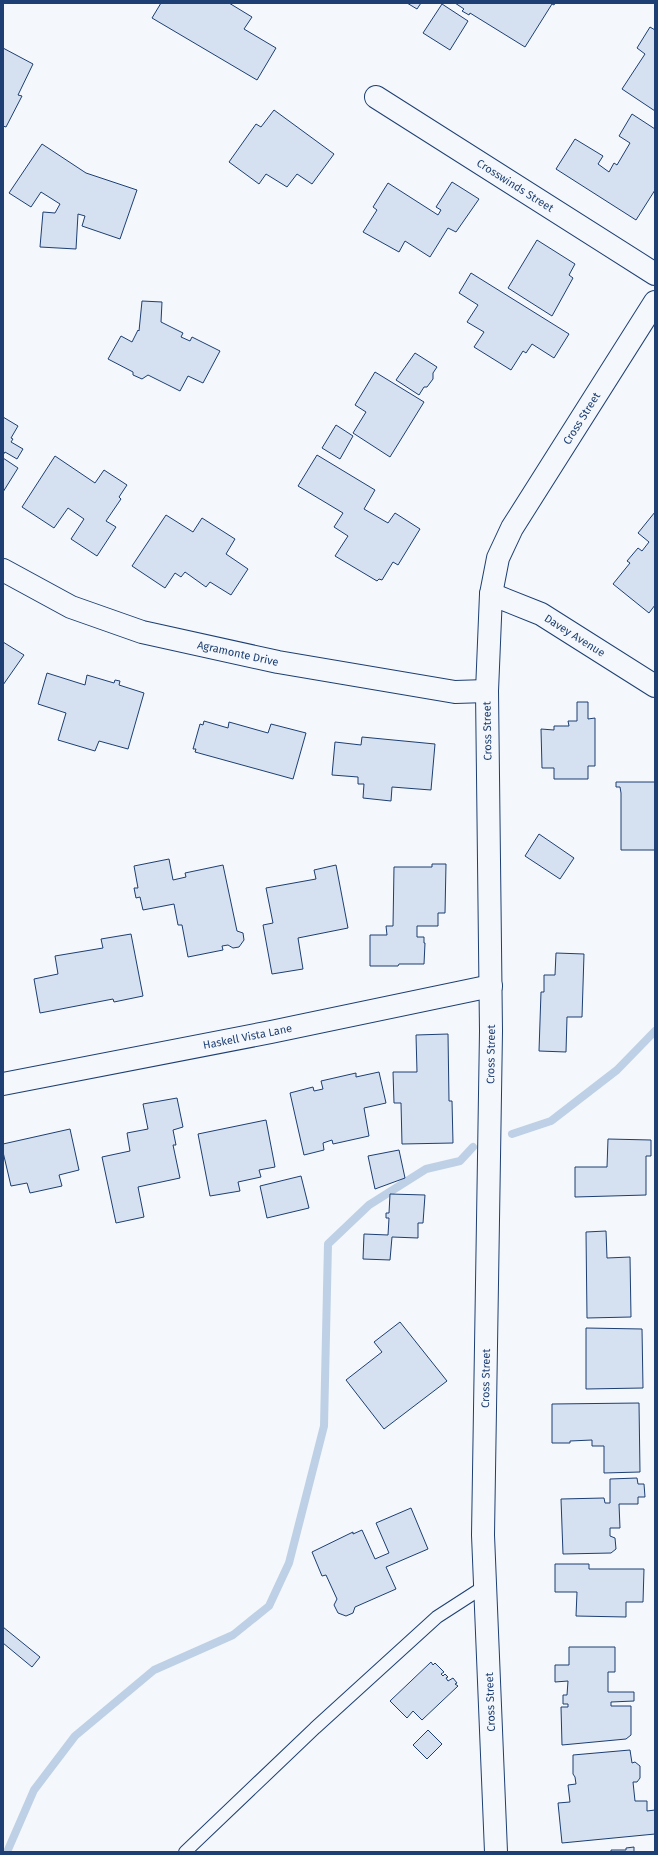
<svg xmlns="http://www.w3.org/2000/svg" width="658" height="1855" font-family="'Fira Sans',sans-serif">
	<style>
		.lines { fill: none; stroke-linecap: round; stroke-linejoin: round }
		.stream { stroke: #bed0e5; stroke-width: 8 }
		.building { fill: #d5e0f0; stroke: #1d3f73 }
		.lane-casing { stroke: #1d3f73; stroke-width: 14 }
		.street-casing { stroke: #1d3f73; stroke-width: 24 }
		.lane { stroke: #f4f7fb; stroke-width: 12 }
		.street { stroke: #f4f7fb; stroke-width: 22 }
		.labels { text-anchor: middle; stroke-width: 3; stroke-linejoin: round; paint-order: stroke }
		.street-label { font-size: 11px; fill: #1d3f73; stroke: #f4f7fb }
	</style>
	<rect width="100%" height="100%" fill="#f4f7fb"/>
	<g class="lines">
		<path class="stream" d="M512 1134 551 1121 617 1070 655 1031
			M7 1852 34 1790 75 1736 154 1670 233 1635 269 1606 289 1563 324 1426 328 1244 369 1205 426 1169 460 1161 473 1147"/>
	</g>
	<path class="building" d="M161 3H229L252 17 244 29 276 48 257 80 152 18Z
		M407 3H421L417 9Z
		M455 3H555L554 5 552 4 525 47 470 13 469 15 462 11 464 9Z
		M442 4 468 21 450 50 423 33Z
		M650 27 655 30V111L622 89 645 54 637 48Z
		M3 48 33 64 18 95 22 96 6 127 3 126Z
		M274 110 334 154 312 184 297 174 287 187 266 174 259 184 229 162 256 124 261 127Z
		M632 114 655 129V190L636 220 556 169 575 139 603 156 598 164 609 172 614 163 617 165 630 143 619 136Z
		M42 144 86 173 137 190 120 239 82 226 85 216 78 214 76 249 40 247 43 212 55 213 60 204 41 192 31 207 9 193Z
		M452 182 479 199 456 232 448 228 430 257 405 241 399 252 363 232 377 210 373 207 388 183 438 215 441 210 436 207Z
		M537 240 575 264 569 275 573 278 552 316 508 288Z
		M471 273 569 334 554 358 532 344 526 353 523 351 511 370 474 347 484 332 467 322 478 305 459 293Z
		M142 301 162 302 161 322 183 333 181 337 190 341 192 337 220 351 203 383 188 376 180 391 148 375 142 379 133 375V372L108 359 121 336 132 342 138 330 139 331Z
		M415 353 437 367 433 373V379L427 387H424L419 395 396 380Z
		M375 372 424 402 390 457 353 433 366 412 355 405Z
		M3 417 18 426 11 438 13 439 11 442 23 449 17 459 5 452 3 455Z
		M336 425 353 436 340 459 322 448Z
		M317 455 375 490 364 509 388 523 395 513 420 529 398 565 393 562 382 580 379 579 377 581 335 556 348 536 334 527 343 513 298 486Z
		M55 456 95 483 104 470 127 485 119 497 121 499 106 521 116 527 97 556 71 539 84 519 68 508 54 528 22 507Z
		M3 458 18 468 3 492Z
		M655 512V605L649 613 613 584 630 563 627 561 638 548 642 551 649 542 638 533Z
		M166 515 193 532 202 518 235 539 226 554 248 569 231 595 210 582 206 587 185 572 181 577 175 573 165 588 132 566Z
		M3 642 24 655 3 685Z
		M47 673 85 685 87 675 114 683 115 680 120 681 119 685 144 693 128 749 99 741 95 751 58 740 66 713 38 704Z
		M577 702H588V719L595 718V766H588V779H554V768H542L541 729 554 730V726H569L568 721H577Z
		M204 721 228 728 229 722 268 733 271 724 306 733 293 779 195 752 196 749H193L200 724 203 725Z
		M362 737 435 744 431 790 392 787 391 801 363 798 364 784H358V777L332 775 335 742 361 745Z
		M616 782H655V850H621V793L620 787H616Z
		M539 834 574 858 560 879 525 856Z
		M169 859 173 880 186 877 185 873 223 865 237 931 243 933 244 940 239 947 233 948 228 945 222 946 223 950 188 957 182 925H178L174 904 143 910 140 897 136 898 134 888H138L134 866Z
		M432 864H446L445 913H438V926H417V937H424V943H425L424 964H399L398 966H370V935H387L386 926H393L394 867H432Z
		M336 865 348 928 298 938 303 969 272 974 263 925 273 923 266 888 316 879 314 870Z
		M131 934 143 996 114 1002 113 999 40 1013 34 979 58 974 55 956 103 948 101 939Z
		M556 953 584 954 582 1017H567L566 1052 539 1051 541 992H544V975H555Z
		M448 1034 449 1101H452L453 1143 402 1144 401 1103H394L393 1072H417L416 1035Z
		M379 1072 386 1103 364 1108 369 1136 333 1144 332 1140 323 1143 324 1150 304 1155 290 1093 313 1087 314 1091 323 1089 321 1081 356 1073V1077Z
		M177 1098 183 1127 173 1130 176 1145H173L180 1178 138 1187 144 1217 116 1223 102 1157 130 1151 127 1133 148 1129 143 1104Z
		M266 1120 275 1167 259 1170 261 1177 238 1182 240 1191 210 1196 198 1134Z
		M70 1129 79 1170 59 1175 62 1186 30 1193 27 1183 11 1186 3 1152V1144Z
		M608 1139 651 1140V1156H646V1195L575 1197V1167H607Z
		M399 1150 405 1178 375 1189 368 1156Z
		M301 1176 309 1208 267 1218 260 1186Z
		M390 1194 425 1195 423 1223H418V1238L392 1237 390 1260 363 1259 364 1234 388 1235 389 1218H386V1213H389Z
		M606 1231 607 1258 630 1257 631 1317 587 1318 586 1232Z
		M400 1322 447 1381 384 1429 346 1380 382 1352 374 1342Z
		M586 1328 642 1329 643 1388 586 1389Z
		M639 1403 640 1472 604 1473V1446H592V1440L570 1441V1443H552V1404Z
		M637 1478 638 1484H644L645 1497H638V1504H619L620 1528H610V1536L615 1538 616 1549 611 1553 563 1554 561 1499 604 1498 605 1503H610V1479Z
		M411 1508 428 1549 386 1567 396 1589 355 1607 353 1613 346 1616 338 1613 334 1605 337 1599 326 1575 322 1576 312 1552 353 1532V1534L362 1530 375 1559 389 1553 376 1523Z
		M555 1564H589V1569H644L643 1602H626V1617L576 1616 577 1592H555Z
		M3 1627 40 1657 32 1667 3 1643Z
		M569 1647H615V1672H608V1692H634V1701L611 1702V1706H631V1735L626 1739 562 1745 561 1707H568V1704H563V1695H567L568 1681 555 1682V1665H569Z
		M431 1662 433 1665 435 1663 444 1672 441 1674 443 1676 445 1674 448 1677 446 1678 448 1681 453 1678 457 1683 455 1684 458 1686 422 1720 413 1711 407 1718 390 1701Z
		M428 1730 442 1744 427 1759 413 1745Z
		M630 1750 632 1763 635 1762 640 1766V1778L637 1782H633L635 1801H647V1811L655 1810V1834L562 1843 558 1803 570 1802 568 1785 576 1784 575 1777 573 1774V1755Z
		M634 1847V1852H611V1850H626V1848Z"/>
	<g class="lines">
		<defs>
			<path id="lane" d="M185 1852 315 1728 437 1617 485 1586"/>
			<g id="street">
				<path id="s1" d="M376 97 655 274"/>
				<path id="s2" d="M3 570 71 607 142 632 278 662 455 692 487 691"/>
				<path id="s3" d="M491 594 541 614 655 686"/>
				<path id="s4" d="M3 1084 271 1032 491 986"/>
				<path id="s5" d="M496 1852 483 1535 491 1031 487 691 491 594 498 558 512 528 655 302"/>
			</g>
		</defs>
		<use href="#lane" class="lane-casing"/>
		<use href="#street" class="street-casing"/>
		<use href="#lane" class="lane"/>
		<use href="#street" class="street"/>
	</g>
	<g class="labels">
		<g class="street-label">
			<text dy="4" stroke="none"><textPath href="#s1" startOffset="165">Crosswinds Street</textPath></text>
			<text dy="4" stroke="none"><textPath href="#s5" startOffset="1458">Cross Street</textPath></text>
			<text dy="4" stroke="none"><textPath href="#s3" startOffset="94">Davey Avenue</textPath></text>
			<text dy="4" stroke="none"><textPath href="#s2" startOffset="251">Agramonte Drive</textPath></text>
			<text transform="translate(487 731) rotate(-91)" y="4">Cross Street</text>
			<text dy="4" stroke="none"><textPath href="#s4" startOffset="249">Haskell Vista Lane</textPath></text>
			<text dy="4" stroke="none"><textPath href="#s5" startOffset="798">Cross Street</textPath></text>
			<text dy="4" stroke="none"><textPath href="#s5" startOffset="474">Cross Street</textPath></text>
			<text transform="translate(490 1702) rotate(-92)" y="4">Cross Street</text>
		</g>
	</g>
	<rect width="658" height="1855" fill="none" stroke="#1d3f73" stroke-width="8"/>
</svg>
